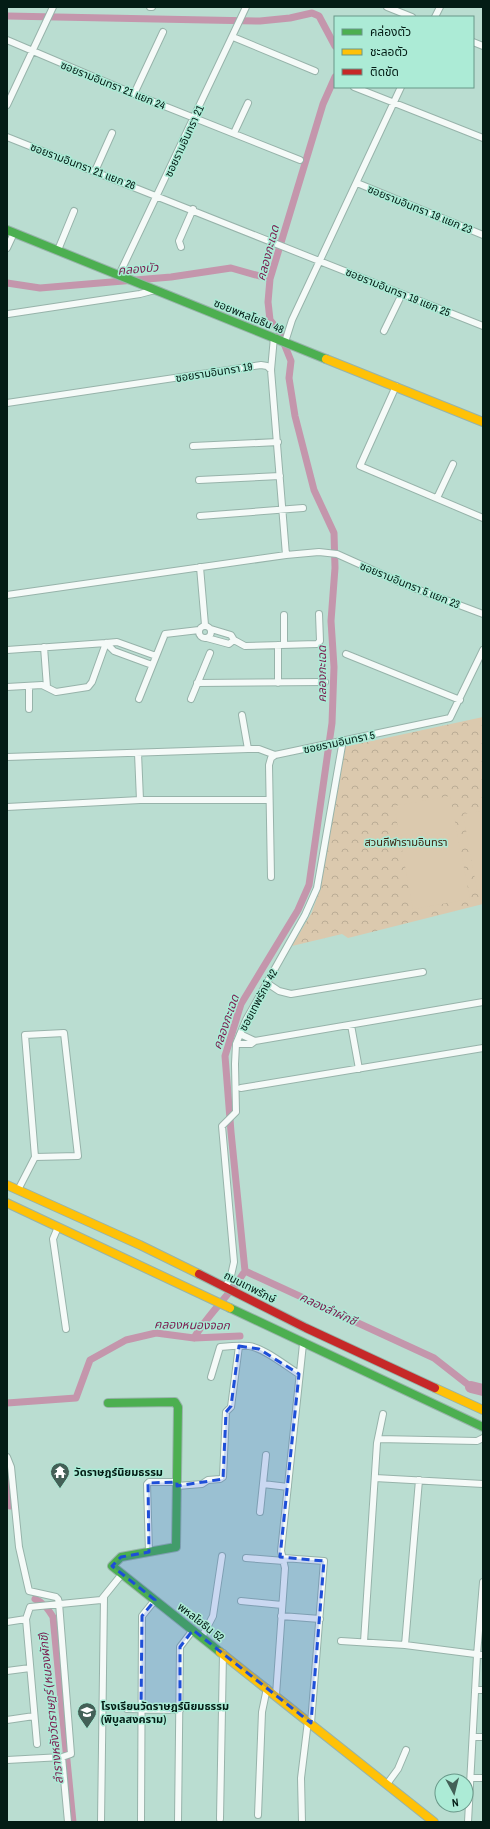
<svg xmlns="http://www.w3.org/2000/svg" width="490" height="1829" font-family="'Archivo Narrow','Noto Sans Thai',sans-serif">
	<style>
		.forest { fill: url(#forest-crowns) }
		.pitch { fill: #dbc9ae }
		.lines { fill: none; stroke-linecap: round; stroke-linejoin: round }
		.canal { stroke: #c496ac; stroke-width: 7 }
		.river { stroke: #c496ac; stroke-width: 12 }
		.street-casing { stroke: #97b3aa; stroke-width: 8 }
		.fast-casing { stroke: #97b3aa; stroke-width: 10 }
		.slow-casing { stroke: #97b3aa; stroke-width: 10 }
		.jam-casing { stroke: #97b3aa; stroke-width: 10 }
		.street { stroke: #f5faf8; stroke-width: 6 }
		.fast { stroke: #4caf50; stroke-width: 8 }
		.slow { stroke: #ffc107; stroke-width: 8 }
		.jam { stroke: #c62828; stroke-width: 8 }
		.marked { fill: #1d4ed8; fill-opacity: 0.2; stroke: #1d4ed8; stroke-width: 3; stroke-dasharray: 8 5; stroke-linejoin: round }
		.labels { text-anchor: middle; stroke-width: 3; stroke-linejoin: round; paint-order: stroke }
		.street-label { font-size: 11px; fill: #031c15; stroke: #acebd6 }
		.park-label { font-size: 11px; fill: #3f210e; stroke: #acebd6 }
		.poi-label { font-size: 11px; font-weight: bold; fill: #031c15; stroke: #acebd6; text-anchor: start }
		.water-label { font-size: 12px; font-style: italic; fill: #7b1c4f; stroke: #acebd6 }
	</style>
	<defs>
		<pattern id="forest-crowns" width="20" height="18" patternUnits="userSpaceOnUse"><rect width="20" height="18" fill="#dbc9ae"/><path d="M2 6a3 3 0 1 1 6 0M12 15a3 3 0 1 1 6 0" fill="none" stroke="#baac95"/></pattern>
	</defs>
	<rect width="100%" height="100%" fill="#baddd1"/>
	<path class="forest" d="M483 717V904L348 938 342 934 292 946 312 912 320 889 344 747Z"/>
	<path class="pitch" d="M450 796 470 899 413 909 394 806Z
		M483 811V889L477 890 463 814Z"/>
	<g class="lines">
		<path class="canal" d="M7 16 260 21 290 18 312 13 319 16 335 46
			M7 283 40 288 171 277 231 268 270 279
			M245 1271 231 1132 225 1056 241 1004 298 910 309 885 332 723 334 667 331 621 335 568 334 533 314 490 295 416 289 378 291 361 279 331 270 320 268 302 270 279 323 104 335 77
			M194 1338C208 1314 230 1295 245 1271L434 1358 471 1387
			M7 1403 76 1398 90 1360 126 1340 156 1333 194 1338 240 1336
			M7 1474 9 1492H7
			M9 1492 10 1506
			M35 1599C44 1603 48 1609 53 1617L73 1822"/>
		<path class="river" d="M471 1387 483 1390"/>
		<defs>
			<path id="street" d="M150 7H152
				M387 7 412 17
				M435 17 440 7
				M233 37 315 71
				M7 40 134 94 300 160
				M473 42 483 46
				M354 87 483 138
				M134 94 163 32
				M7 105 53 7
				M234 133 248 103
				M7 137 483 326
				M95 171 112 133
				M357 183 483 235
				M181 247 179 241 193 209
				M7 248 14 233
				M58 250 74 211
				M119 275 246 7
				M8 314 140 294 155 290
				M384 331 402 294
				M274 337 271 370 286 555
				M285 342 292 320 401 87
				M396 386 360 466 483 518
				M7 403 261 365 267 366 271 370
				M193 446 278 442
				M199 480 280 476
				M437 498 453 464
				M200 516 303 508
				M200 567 205 625
				M7 595 286 555 319 552 337 554 406 585 483 614
				M284 615V645
				M199 632a6 6 0 1 1 12 0a6 6 0 1 1-12 0Z
				M211 629 231 635 234 640 245 646 317 644 320 641 319 614
				M207 638 229 644 234 640
				M106 643 114 651 152 665
				M106 643 117 642 156 656
				M44 647 47 687
				M7 650 106 643 92 682 88 687 56 692 42 685 7 687
				M346 654 460 700
				M197 683 325 682
				M278 683V645
				M139 699 165 634 199 630
				M191 699 210 653
				M29 709V686
				M242 715 248 749
				M138 753 140 800
				M7 757 248 749H259L275 755
				M7 807 140 800H268
				M271 877 269 765 271 758 275 755 450 718 483 650
				M267 983 279 991 291 994 423 972
				M351 1025 359 1069
				M240 1034 255 1041
				M236 1044H251L255 1041 483 1002
				M241 1088 483 1048
				M18 1190 35 1157 25 1035 64 1033 78 1156 35 1157
				M58 1227 53 1239 66 1329
				M225 1286 230 1280 234 1262 222 1126 236 1112 235 1064 236 1044 246 1020 305 915 317 888 343 740
				M211 1377 220 1347C230 1346 240 1345 249 1346 264 1348 286 1366 299 1374
				M378 1439 477 1441 483 1438
				M7 1457 11 1467 19 1547 29 1591 56 1597 58 1599 59 1603 71 1754 62 1757
				M375 1478 483 1484
				M263 1484 288 1487
				M177 1486 202 1484 208 1480 220 1479 223 1477 226 1412 231 1407 239 1346
				M260 1512 266 1455
				M149 1552 147 1484 149 1482H177
				M246 1558 284 1561
				M283 1558 324 1561 311 1723
				M241 1601 282 1605
				M281 1616 320 1619
				M7 1622 26 1619
				M202 1637 213 1616 222 1556
				M341 1641 405 1645 483 1655
				M364 1642 377 1443 383 1414
				M405 1645 419 1480
				M7 1671 30 1668
				M475 1690H483
				M276 1695 285 1568 281 1551 303 1344
				M127 1709 180 1710
				M7 1720 34 1716
				M473 1737H483
				M37 1744 26 1619 30 1607 101 1600 122 1574
				M7 1760 62 1757 68 1822
				M471 1778H483
				M387 1784 398 1769 406 1750
				M258 1815 262 1712 267 1688
				M220 1819 223 1653
				M101 1822 104 1597
				M141 1822 142 1616 155 1600
				M178 1822 180 1647 193 1630
				M302 1822 301 1778 308 1721
				M468 1822 477 1655 483 1582"/>
			<path id="fast" d="M7 230 326 359
				M230 1308 483 1427
				M108 1403 175 1402 178 1407 176 1547 121 1557 112 1566 220 1652"/>
			<path id="slow" d="M326 359 483 422
				M7 1185 140 1245 199 1274
				M7 1203 230 1308
				M435 1388 483 1410
				M220 1652 434 1822"/>
			<path id="jam" d="M199 1274 306 1328 435 1388"/>
		</defs>
		<use href="#street" class="street-casing"/>
		<use href="#fast" class="fast-casing"/>
		<use href="#slow" class="slow-casing"/>
		<use href="#jam" class="jam-casing"/>
		<use href="#street" class="street"/>
		<use href="#fast" class="fast"/>
		<use href="#slow" class="slow"/>
		<use href="#jam" class="jam"/>
	</g>
	<path class="marked" d="M239 1346 259 1349 299 1374 280 1557 324 1561 311 1723 193 1630 180 1647V1710L141 1709 142 1616 155 1600 112 1566 121 1557 149 1552 148 1483 177 1482V1486L223 1479 226 1412 231 1406Z"/>
	<defs>
		<symbol id="temple-pin" viewBox="-11 -11 22 30"><path d="M0 17L-7.5 6A9.5 9.5 0 1 1 7.5 6Z" fill="#436057" stroke="#acebd6"/><path d="M0-6L5-2H3V0L6.5 2.5H4V6H1.5V3h-3V6H-4V2.5H-6.5L-3 0V-2H-5Z" fill="#fff"/></symbol>
		<symbol id="school-pin" viewBox="-11 -11 22 30"><path d="M0 17L-7.5 6A9.5 9.5 0 1 1 7.5 6Z" fill="#436057" stroke="#acebd6"/><path d="M0-5L7-2L0 1L-7-2ZM-4 1L0 2.5L4 1V4Q0 6-4 4Z" fill="#fff"/></symbol>
	</defs>
	<g fill-rule="evenodd">
		<use href="#temple-pin" x="49" y="1461" width="22" height="30"/>
		<use href="#school-pin" x="76" y="1701" width="22" height="30"/>
	</g>
	<g class="labels">
		<g class="street-label">
			<text transform="translate(113 85) rotate(22)" y="4">ซอยรามอินทรา 21 แยก 24</text>
			<text transform="translate(184 141) rotate(-65)" y="4">ซอยรามอินทรา 21</text>
			<text transform="translate(83 166) rotate(21)" y="4">ซอยรามอินทรา 21 แยก 26</text>
			<text transform="translate(420 209) rotate(22)" y="4">ซอยรามอินทรา 19 แยก 23</text>
			<text transform="translate(398 292) rotate(22)" y="4">ซอยรามอินทรา 19 แยก 25</text>
			<text transform="translate(249 316) rotate(22)" y="4">ซอยพหลโยธิน 48</text>
			<text transform="translate(214 372) rotate(-9)" y="4">ซอยรามอินทรา 19</text>
			<text transform="translate(410 585) rotate(22)" y="4">ซอยรามอินทรา 5 แยก 23</text>
			<text transform="translate(339 742) rotate(-12)" y="4">ซอยรามอินทรา 5</text>
			<text transform="translate(258 1000) rotate(-62)" y="4">ซอยเทพรักษ์ 42</text>
			<text transform="translate(250 1287) rotate(27)" y="4">ถนนเทพรักษ์</text>
			<text transform="translate(201 1622) rotate(38)" y="4">พหลโยธิน 52</text>
		</g>
		<g class="park-label">
			<text x="406" y="846">สวนกีฬารามอินทรา</text>
		</g>
		<g class="poi-label">
			<text x="74" y="1476">วัดราษฎร์นิยมธรรม</text>
			<text x="101" y="1710">โรงเรียนวัดราษฎร์นิยมธรรม<tspan x="101" dy="13">(พิบูลสงคราม)</tspan></text>
		</g>
		<g class="water-label">
			<text transform="translate(268 253) rotate(-75)" y="4">คลองกะเฉด</text>
			<text transform="translate(138 269) rotate(-5)" y="4">คลองบัว</text>
			<text transform="translate(322 674) rotate(-90)" y="4">คลองกะเฉด</text>
			<text transform="translate(226 1022) rotate(-71)" y="4">คลองกะเฉด</text>
			<text transform="translate(328 1309) rotate(25)" y="4">คลองลำผักชี</text>
			<text transform="translate(192 1325) rotate(1)" y="4">คลองหนองจอก</text>
			<text transform="translate(51 1708) rotate(-96)" y="4">ลำรางหลังวัดราษฎร์ (หนองผักชี)</text>
		</g>
	</g>
	<rect width="490" height="1829" fill="none" stroke="#031c15" stroke-width="16"/>
	<rect x="334" y="16" width="140" height="72" fill="#acebd6" stroke="#689889"/>
	<rect x="342" y="29" width="20" height="6" fill="#4caf50" stroke="#689889"/>
	<text x="370" y="36" font-size="12" fill="#031c15">คล่องตัว</text>
	<rect x="342" y="49" width="20" height="6" fill="#ffc107" stroke="#689889"/>
	<text x="370" y="56" font-size="12" fill="#031c15">ชะลอตัว</text>
	<rect x="342" y="69" width="20" height="6" fill="#c62828" stroke="#689889"/>
	<text x="370" y="76" font-size="12" fill="#031c15">ติดขัด</text>
	<g transform="translate(454 1793) rotate(173)"><circle r="19" fill="#acebd6" stroke="#689889"/>
	<path d="M0-3L7 15L0 10L-7 15Z" fill="#436057"/>
	<text y="-6" font-size="11" font-weight="bold" text-anchor="middle" fill="#031c15">N</text>
	</g>
</svg>
